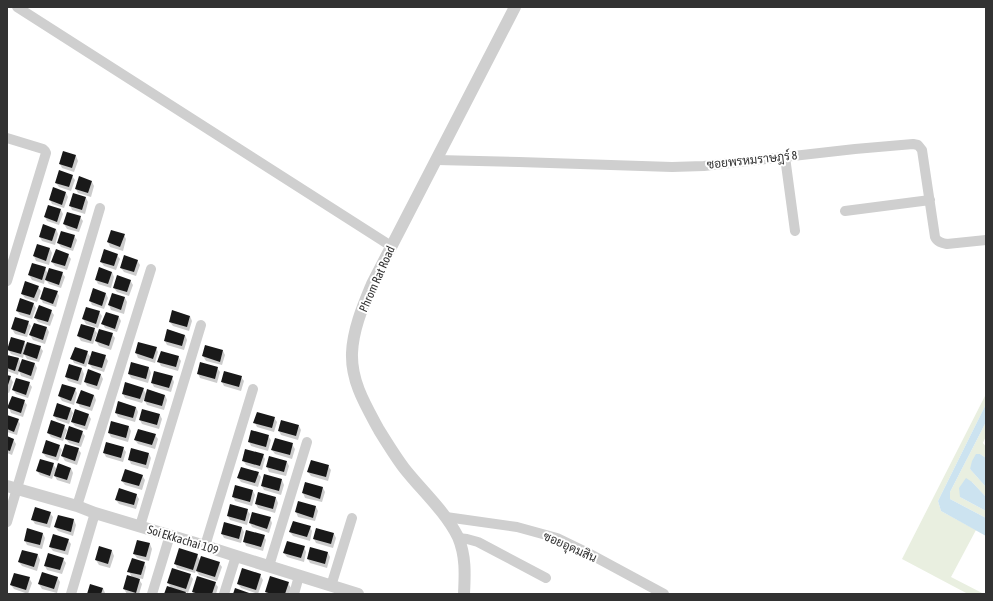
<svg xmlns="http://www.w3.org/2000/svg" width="993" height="601" font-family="'Asap Condensed',Sarabun,sans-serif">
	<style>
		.green { fill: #e9efe0 }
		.water { fill: #cce3f0 }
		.shadow { fill: #0003 }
		.building { fill: #191919 }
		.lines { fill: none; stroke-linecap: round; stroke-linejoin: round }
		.minor { stroke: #cfcfcf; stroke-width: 10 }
		.tertiary { stroke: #cfcfcf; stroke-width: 12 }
		.labels { text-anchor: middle; stroke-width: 4; stroke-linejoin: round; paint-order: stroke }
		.street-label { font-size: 12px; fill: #323232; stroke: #fff }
	</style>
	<rect width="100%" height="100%" fill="#fff"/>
	<path class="green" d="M986 394V404L938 501 941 511 976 530 951 577 984 594H968L902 559Z
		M986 422V436L983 443 986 447V458L980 454 970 469 986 487V497L972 482 960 497 986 511V518L950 499V492Z"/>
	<path class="water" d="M986 404V422L950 492V499L986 518V536L941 511 938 501Z
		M976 454H980L986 458V487L970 469 972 461Z
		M966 478 972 482 986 497V511L960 497 959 488Z"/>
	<path class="shadow" d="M63 152 76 156 78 161 74 172 62 168 60 164Z
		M72 176 75 180 71 191 59 187 56 183Z
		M92 182 94 186 91 197 78 193 76 189Z
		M66 193 68 197 64 208 52 204 50 200Z
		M74 194 86 198 88 202 85 214 72 210 70 205Z
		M61 210 63 214 59 225 47 221 45 217Z
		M80 217 83 221 79 232 67 229 64 224Z
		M56 229 58 234 55 245 42 241 40 237Z
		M124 235 126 239 123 251 110 247 108 242Z
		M74 236 77 240 73 251 61 247 58 243Z
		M38 245 50 249 52 253 49 265 36 261 34 256Z
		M68 255 71 259 67 270 55 266 52 262Z
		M117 255 120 259 116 270 104 266 101 262Z
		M137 260 140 265 136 276 124 272 121 268Z
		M45 268 48 274 62 273 65 277 61 288 49 284 45 279 44 284 32 280 29 275Z
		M112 272 114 277 111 288 98 284 96 280Z
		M130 280 133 285 129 296 117 292 114 288Z
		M38 287 41 291 37 302 25 298 22 294Z
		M57 292 59 296 56 307 43 303 41 299Z
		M106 294 108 298 104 309 92 305 90 301Z
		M113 294 125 298 127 302 124 314 111 310 109 305Z
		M33 303 36 308 32 319 20 315 17 311Z
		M51 311 54 315 50 326 38 322 35 318Z
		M99 312 102 316 98 328 86 324 83 319Z
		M190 316 192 321 189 331 173 326 170 322Z
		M119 317 121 321 117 332 105 328 103 324Z
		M28 322 31 326 27 337 15 334 12 329Z
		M47 328 49 332 45 344 33 340 30 335Z
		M94 329 97 333 93 344 81 341 78 336Z
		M112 334 115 338 111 350 99 346 96 341Z
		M185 335 187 340 184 350 167 345 165 341Z
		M24 342 27 346 40 347 43 351 39 362 27 359 24 354 23 358 11 354 8 349Z
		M206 346 223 351 225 355 222 365 206 361 203 356Z
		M156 348 158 352 155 363 138 358 136 353Z
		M87 352 91 358 105 356 108 361 104 372 92 368 88 362 86 367 74 363 72 359Z
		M7 356 19 359 21 364H35L37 368 33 380 21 376 19 371 18 375 7 371Z
		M178 356 181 361 178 371 161 366 159 362Z
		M69 365 82 369 84 374 81 385 68 381 66 377Z
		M149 368 151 373 148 383 131 378 129 374Z
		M217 368 220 372 217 383 200 378 198 373Z
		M101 375 103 379 99 390 87 386 85 382Z
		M7 376 10 377 13 382 9 393 7 392Z
		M172 377 174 382 171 392 154 387 152 383Z
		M241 377 244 381 241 391 224 386 222 382Z
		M29 383 32 387 28 398 16 394 13 390Z
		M75 389 77 393 74 405 62 401 59 396Z
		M143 389 147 395H165L167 400 164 410 147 405 144 399 142 403 125 398 123 394Z
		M94 395 96 400 92 411 80 407 78 403Z
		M24 401 27 405 23 417 11 413 9 408Z
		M136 407 138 412 135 422 118 417 116 413Z
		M70 408 73 413 69 424 57 420 54 416Z
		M88 414 91 419 87 430 75 426 72 422Z
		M160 415 162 419 159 429 142 424 140 420Z
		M7 416 18 420 20 424 17 435 7 432Z
		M274 418 277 422 274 432 257 427 255 423Z
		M64 426 67 430 63 441 51 437 48 433Z
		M299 426 301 430 298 440 281 435 279 431Z
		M129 427 131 431 128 442 111 437 109 433Z
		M82 432 85 436 81 447 69 443 66 439Z
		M155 435 158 439 155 449 138 444 135 440Z
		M268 436 271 440 268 451 251 446 249 441Z
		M7 437 13 439 16 444 12 455 7 453Z
		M292 444 295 449 292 459 275 454 272 450Z
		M59 446 62 450 58 461 46 457 43 453Z
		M123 448 126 452 123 462 106 457 104 453Z
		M78 449 81 453 77 465 65 461 62 456Z
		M149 454 151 458 148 469 131 464 129 459Z
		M263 455 265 459 262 470 246 465 243 460Z
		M287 462 289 466 286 476 269 472 267 467Z
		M53 464 57 470 71 468 73 473 70 484 57 480 54 474 52 479 40 475 37 471Z
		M328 466 331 470 328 481 311 476 308 472Z
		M258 473 261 477 258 487 241 482 238 478Z
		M142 475 145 480 142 490 125 485 122 481Z
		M282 480 284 485 281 495 264 490 262 486Z
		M306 483 323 488 325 492 322 502 305 498 303 493Z
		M236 486 253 491 255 495 252 506 235 501 233 496Z
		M136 494 139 499 136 509 119 504 116 500Z
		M276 498 278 503 275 513 258 508 256 504Z
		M299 502 316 507 318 511 315 521 298 517 296 512Z
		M247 510 250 514 247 525 230 520 228 516Z
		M50 513 53 517 50 528 35 524 32 519Z
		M270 518 272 523 269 533 252 527 250 523Z
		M74 520 76 525 73 536 58 531 55 527Z
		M310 527 312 531 310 541 293 536 290 532Z
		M242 528 244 532 241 543 224 538 222 534Z
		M28 529 43 534 45 538 42 549 27 545 25 541Z
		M334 534 336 538 333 548 316 543 314 539Z
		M264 536 266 540 263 551 246 546 244 541Z
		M68 540 71 544 68 555 53 551 50 547Z
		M138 541 150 544 152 549 149 561 137 558 134 554Z
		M304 547 306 552 304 562 287 557 284 553Z
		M311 548 328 553 330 557 327 568 310 563 308 559Z
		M112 551 114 556 110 568 99 565 96 560Z
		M38 555 40 560 37 571 22 566 19 562Z
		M197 555 200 560 219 563 222 567 217 581 199 575 196 570 195 573 177 568 175 563Z
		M63 559 66 563 62 574 47 570 45 566Z
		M144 562 146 567 143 579 138 578 142 584 139 594H127L124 589 132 578 129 571Z
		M190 575 193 579 188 593 185 592 186 594H165L171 588 168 583Z
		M260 575 263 580 258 594 241 588 238 584Z
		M57 577 60 582 57 593 42 589 39 584Z
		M29 578 32 583 28 594 14 589 11 585Z
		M215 583 218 587 216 594H194L193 592Z
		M288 583 291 588 289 594H267L266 592Z
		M103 588 105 593V594H88Z"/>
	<path class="building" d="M63 151 76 155 72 168 59 164Z
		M59 170 73 175 69 187 55 183Z
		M79 176 92 181 88 193 75 189Z
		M53 187 66 192 62 205 49 200Z
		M73 193 86 197 82 210 69 206Z
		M48 205 61 209 57 222 44 217Z
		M67 212 81 216 77 229 63 224Z
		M43 224 56 229 52 241 39 237Z
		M111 230 125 234 120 247 107 242Z
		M61 231 75 235 71 248 57 243Z
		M37 244 50 248 46 261 33 256Z
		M56 249 69 254 65 266 51 262Z
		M104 249 118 254 114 266 100 262Z
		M124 255 138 260 134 272 120 268Z
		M32 263 46 267 42 280 28 275Z
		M99 267 112 272 108 284 95 280Z
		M49 268 63 272 59 285 45 280Z
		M117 275 131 280 127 292 113 288Z
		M25 281 39 286 34 298 21 294Z
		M44 287 58 291 53 304 40 299Z
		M93 288 106 293 102 306 89 301Z
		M112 293 125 297 121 310 108 305Z
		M20 298 34 303 30 315 16 311Z
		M39 305 52 310 48 322 34 318Z
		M86 307 100 311 96 324 82 319Z
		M172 310 190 316 187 327 169 322Z
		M106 312 119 316 115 329 101 324Z
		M15 317 29 321 25 334 11 329Z
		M34 323 47 327 43 340 29 335Z
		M81 324 95 328 91 341 77 336Z
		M99 329 113 333 109 346 95 341Z
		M167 329 185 335 182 346 164 341Z
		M11 337 25 341 21 354 7 350Z
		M27 342 41 346 37 359 23 354Z
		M138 342 157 347 153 359 135 353Z
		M205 345 223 350 220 362 202 356Z
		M75 347 88 351 84 364 70 359Z
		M92 351 106 355 102 368 88 364Z
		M161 351 179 356 176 367 157 362Z
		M7 355 19 358 15 371 7 368Z
		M22 359 35 363 31 376 18 371Z
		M131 362 149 367 146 379 128 374Z
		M200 362 218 367 215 379 197 374Z
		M69 364 82 368 78 381 65 377Z
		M88 369 101 374 97 386 84 382Z
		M154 371 173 376 169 388 151 383Z
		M224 371 242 376 239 387 221 382Z
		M7 375 11 376 7 388Z
		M16 378 30 382 26 395 12 390Z
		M125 382 144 388 140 399 122 394Z
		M62 384 76 388 71 401 58 396Z
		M147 389 165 395 162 406 144 401Z
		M81 390 94 395 90 407 76 403Z
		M12 396 25 400 21 413 7 408Z
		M118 401 136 407 133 418 115 413Z
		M57 403 71 408 67 420 53 416Z
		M75 409 89 414 85 426 71 422Z
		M142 409 160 414 157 425 139 420Z
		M257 412 275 417 272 428 253 423Z
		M7 415 19 419 14 432 7 429Z
		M51 420 65 425 61 438 47 433Z
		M281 420 299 425 296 436 278 431Z
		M111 421 129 426 126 438 108 433Z
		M69 426 83 431 79 443 65 439Z
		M138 429 156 434 152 445 134 440Z
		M251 430 269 435 266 447 248 442Z
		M7 436 14 439 10 451 7 450Z
		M275 438 293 443 290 455 271 450Z
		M46 440 60 445 56 457 42 453Z
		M106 442 124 447 121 458 103 453Z
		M65 444 79 448 75 461 61 456Z
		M131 448 149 453 146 465 128 460Z
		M245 449 264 454 260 466 242 461Z
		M269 456 287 461 284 472 266 467Z
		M40 459 54 463 50 476 36 471Z
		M311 460 329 465 326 477 307 472Z
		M58 463 71 468 67 480 54 476Z
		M241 467 259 472 255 483 237 478Z
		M125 469 143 475 139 486 121 481Z
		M264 474 282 479 279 491 261 486Z
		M305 482 323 487 320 499 302 493Z
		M235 485 253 490 250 502 232 497Z
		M119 488 137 494 134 505 115 500Z
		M258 492 276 497 273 509 255 504Z
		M298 501 316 506 313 518 295 512Z
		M230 504 248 509 245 521 227 516Z
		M35 507 51 512 47 524 31 520Z
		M252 512 271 517 267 529 249 523Z
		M58 515 74 519 71 532 54 527Z
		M293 521 311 526 307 537 289 532Z
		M224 522 242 527 239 539 221 534Z
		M27 528 43 533 40 545 24 541Z
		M316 528 334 533 331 544 313 539Z
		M246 530 265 535 261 547 243 542Z
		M53 534 69 539 65 551 49 547Z
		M137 540 150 543 146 557 133 554Z
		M287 541 305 546 301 558 283 553Z
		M99 546 112 550 108 564 95 560Z
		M310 547 328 552 325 564 307 559Z
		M179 548 198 554 193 570 174 564Z
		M22 550 38 554 34 567 18 562Z
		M48 553 64 558 60 570 44 566Z
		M201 556 220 562 215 577 196 571Z
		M132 558 145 562 141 575 127 572Z
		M172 568 191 574 186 589 167 583Z
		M242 568 261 574 256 590 237 584Z
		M42 572 58 577 54 589 38 584Z
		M14 573 30 577 26 590 10 585Z
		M127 575 140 579 136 593 123 589Z
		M197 576 216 582 212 594H199L192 592Z
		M270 576 289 582 285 594H272L265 592Z
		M90 584 103 588 101 594H87Z
		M167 586 186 592 185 594H164Z
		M235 588 252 594H233Z"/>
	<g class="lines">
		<path class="minor" d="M17 7 391 246
			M7 138 43 149 45 151 46 153 7 281
			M785 157 795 231
			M437 160 519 162 672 167 704 166 855 149 913 144 918 145 922 150 935 237C937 242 942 243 947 244L986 240
			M845 211 930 200
			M77 506 151 269
			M446 517 517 527 557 538 588 553 664 594
			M7 522 100 208
			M140 526 201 325
			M458 538 467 539 478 542 546 578
			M205 546 253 389
			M269 566 307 442
			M331 586 352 518
			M71 594 95 513
			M152 594 170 535
			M224 594 236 556
			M294 594 299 576"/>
		<path class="tertiary" d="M7 486 77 506 95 513 205 546 236 556 358 594
			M464 594C465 574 466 556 458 537 445 511 422 491 404 468 395 456 387 443 379 430 366 406 351 382 352 353 353 329 363 306 372 284L515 7"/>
	</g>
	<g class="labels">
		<g class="street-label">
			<text transform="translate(752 160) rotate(-6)" y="4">ซอยพรหมราษฎร์ 8</text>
			<text transform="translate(377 279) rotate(-66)" y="4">Phrom Rat Road</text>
			<text transform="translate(183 540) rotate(17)" y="4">Soi Ekkachai 109</text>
			<text transform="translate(570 547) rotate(24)" y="4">ซอยอุดมสิน</text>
		</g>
	</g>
	<rect width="993" height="601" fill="none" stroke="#323232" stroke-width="16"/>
</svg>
